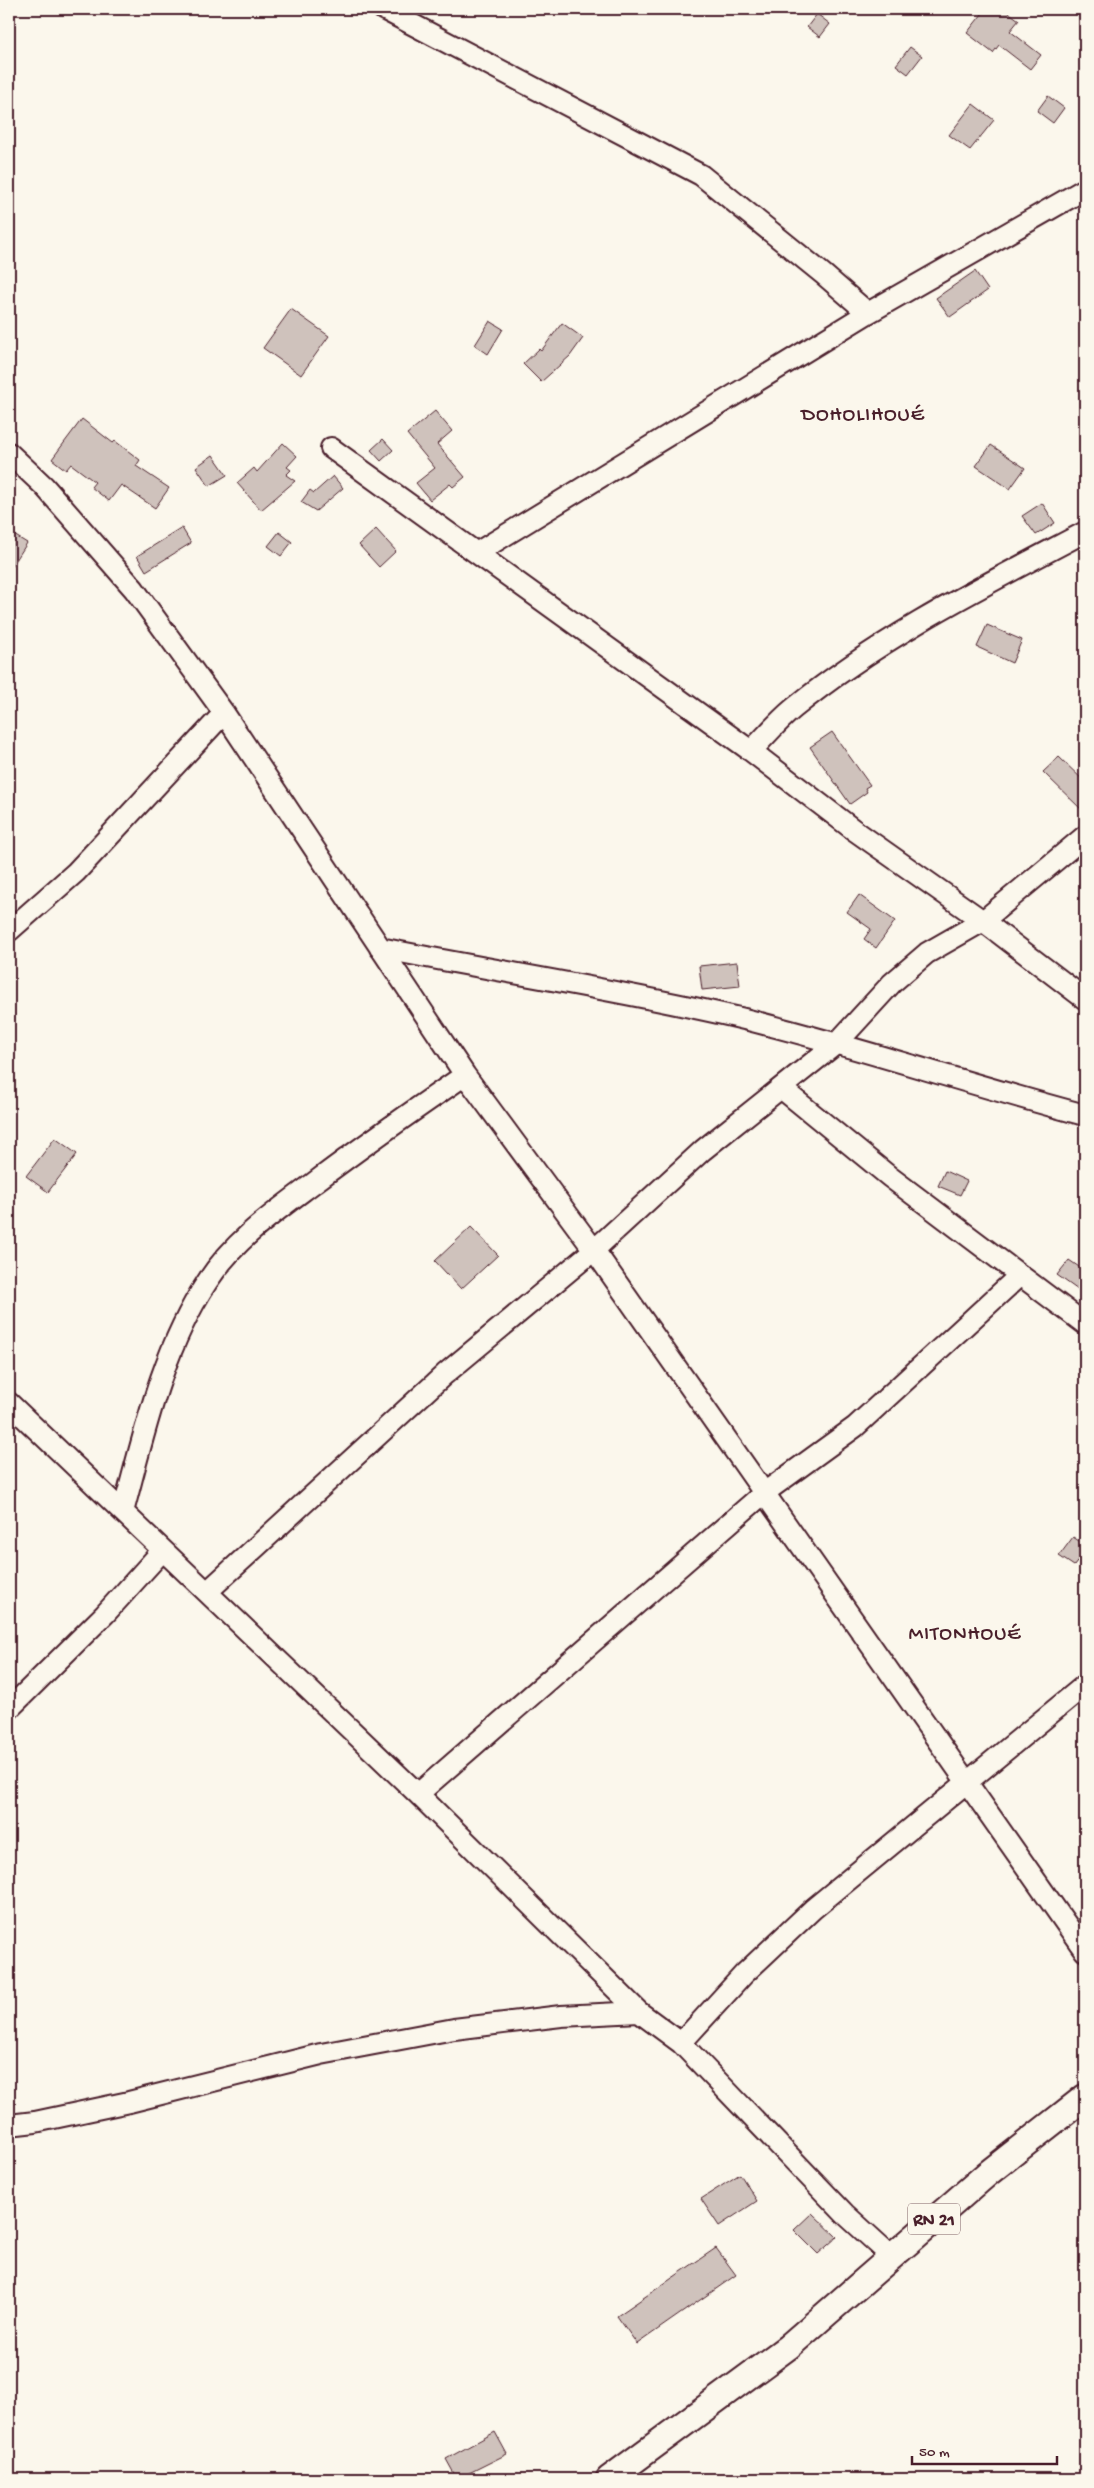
<svg xmlns="http://www.w3.org/2000/svg" width="1094" height="2488" font-family="'Gochi Hand',sans-serif">
	<style>
		.building { fill: #cfc2bc; stroke: #4a1f2b }
		.lines { fill: none; stroke-linecap: round; stroke-linejoin: round }
		.minor-casing { stroke: #4a1f2b; stroke-width: 24 }
		.major-casing { stroke: #4a1f2b; stroke-width: 29 }
		.minor { stroke: #fbf7ec; stroke-width: 20 }
		.major { stroke: #fbf7ec; stroke-width: 25 }
		.labels { text-anchor: middle; stroke-width: 4; stroke-linejoin: round; paint-order: stroke }
		.shield { fill: #fbf7ec; stroke: #7f6065; stroke-width: 1 }
		.shield-label { font-size: 18px; font-weight: bold; fill: #4a1f2b }
		.quarter-label { font-size: 21px; letter-spacing: 1px; fill: #4a1f2b; stroke: #fbf7ec }
	</style>
	<rect width="100%" height="100%" fill="#fbf7ec"/>
	<filter id="ink" filterUnits="userSpaceOnUse"><feTurbulence type="fractalNoise" baseFrequency=".02" numOctaves="2"/><feDisplacementMap in="SourceGraphic" scale="10" xChannelSelector="R" yChannelSelector="G"/><feConvolveMatrix kernelMatrix="1 2 1 2 8 2 1 2 1" color-interpolation-filters="sRGB"/></filter>
	<g filter="url(#ink)">
		<path class="building" d="M986 9H1004L1019 20 1010 31 1041 55 1030 69 999 45 993 53 967 33Z
			M817 14 830 24 820 37 807 27Z
			M910 47 922 56 908 74 896 65Z
			M1048 96 1064 108 1053 123 1037 111Z
			M973 104 994 120 970 150 949 135Z
			M975 271 988 290 950 317 936 298Z
			M291 309 329 336 301 375 263 348Z
			M490 321 503 329 488 354 475 345Z
			M562 323 583 338 570 356 541 382 523 364 539 349 541 351Z
			M435 411 452 431 437 444 465 477 453 487 450 484 430 500 416 483 435 468 407 434Z
			M82 419 113 443 115 441 140 460 136 466 169 488 155 508 121 485 109 501 91 487 95 482 71 464 66 470 52 459Z
			M383 439 393 450 381 461 371 450Z
			M283 443 297 456 287 467 291 470 286 475 295 481 261 510 237 483 254 468 257 472Z
			M991 445 1025 468 1010 489 976 466Z
			M213 455 227 475 209 486 196 467Z
			M333 476 343 488 316 511 301 502 310 490 314 493Z
			M1042 503 1055 523 1036 535 1022 516Z
			M182 528 191 543 146 571 137 556Z
			M376 529 396 551 379 567 359 545Z
			M9 532 27 543 9 571Z
			M279 532 292 542 281 556 268 546Z
			M987 625 1022 640 1012 663 977 647Z
			M832 732 870 785 865 788 867 792 850 804 810 747Z
			M1059 757 1085 782V813L1043 772Z
			M859 895 895 921 876 948 864 939 871 929 847 912Z
			M737 962 740 986 702 990 699 966Z
			M55 1138 77 1154 48 1192 26 1176Z
			M945 1171 967 1181 960 1195 938 1186Z
			M471 1227 498 1255 461 1289 435 1261Z
			M1069 1260 1085 1271V1280L1078 1290 1057 1275Z
			M1073 1537 1085 1545V1551L1074 1566 1059 1556Z
			M740 2174 757 2201 719 2226 701 2199Z
			M812 2213 837 2237 818 2254 794 2230Z
			M716 2248 736 2275 637 2344 617 2316Z
			M495 2432 507 2454 457 2479 446 2459Z"/>
		<g class="lines">
			<defs>
				<path id="minor" d="M383 9 701 175 823 274 868 313
					M331 448 751 751 854 830 983 921 1085 999
					M9 453 44 486 134 589 224 713 465 1075 594 1250 1085 1951
					M478 552 868 313 1085 189
					M751 751C765 737 778 721 794 708 882 636 985 585 1085 532
					M9 931 76 872 224 713
					M380 948C500 972 621 990 740 1018 856 1046 970 1085 1085 1115
					M781 1088 890 1177 1085 1324
					M9 1403 418 1794 639 2012
					M123 1512C144 1434 162 1350 207 1282 234 1240 275 1212 315 1182 364 1145 414 1110 465 1075
					M207 1592 445 1374 594 1250 703 1150 837 1043 892 983 927 953 983 921 1085 836
					M9 1709 105 1614 162 1551
					M418 1794 764 1493 855 1427 1020 1275
					M681 2043 744 1974 813 1909 1085 1685
					M9 2125 35 2122 129 2102 321 2054 454 2029 561 2016 639 2012 681 2043 845 2214 891 2256"/>
				<path id="major" d="M609 2479 788 2347 987 2174 1085 2097"/>
			</defs>
			<use href="#minor" class="minor-casing"/>
			<use href="#major" class="major-casing"/>
			<use href="#minor" class="minor"/>
			<use href="#major" class="major"/>
		</g>
	</g>
	<g class="labels">
		<rect class="shield" x="908" y="2203.5" width="52" height="31" rx="4"/>
		<g class="shield-label">
			<text x="934" y="2225">RN 21</text>
		</g>
		<g class="quarter-label">
			<text x="863" y="420">DOHOLIHOUÉ</text>
			<text x="965" y="1639">MITONHOUÉ</text>
		</g>
	</g>
	<rect width="1094" height="2488" fill="none" stroke="#fbf7ec" stroke-width="30"/>
	<rect x="15" y="15" width="1064" height="2458" fill="none" stroke="#4a1f2b" stroke-width="2" filter="url(#ink)"/>
	<path d="M912 2456v8h145v-8" fill="none" stroke="#4a1f2b" stroke-width="2.5"/>
	<text x="919" y="2456" font-size="15" fill="#4a1f2b" stroke="#fbf7ec" stroke-width="4" paint-order="stroke">50 m</text>
</svg>
